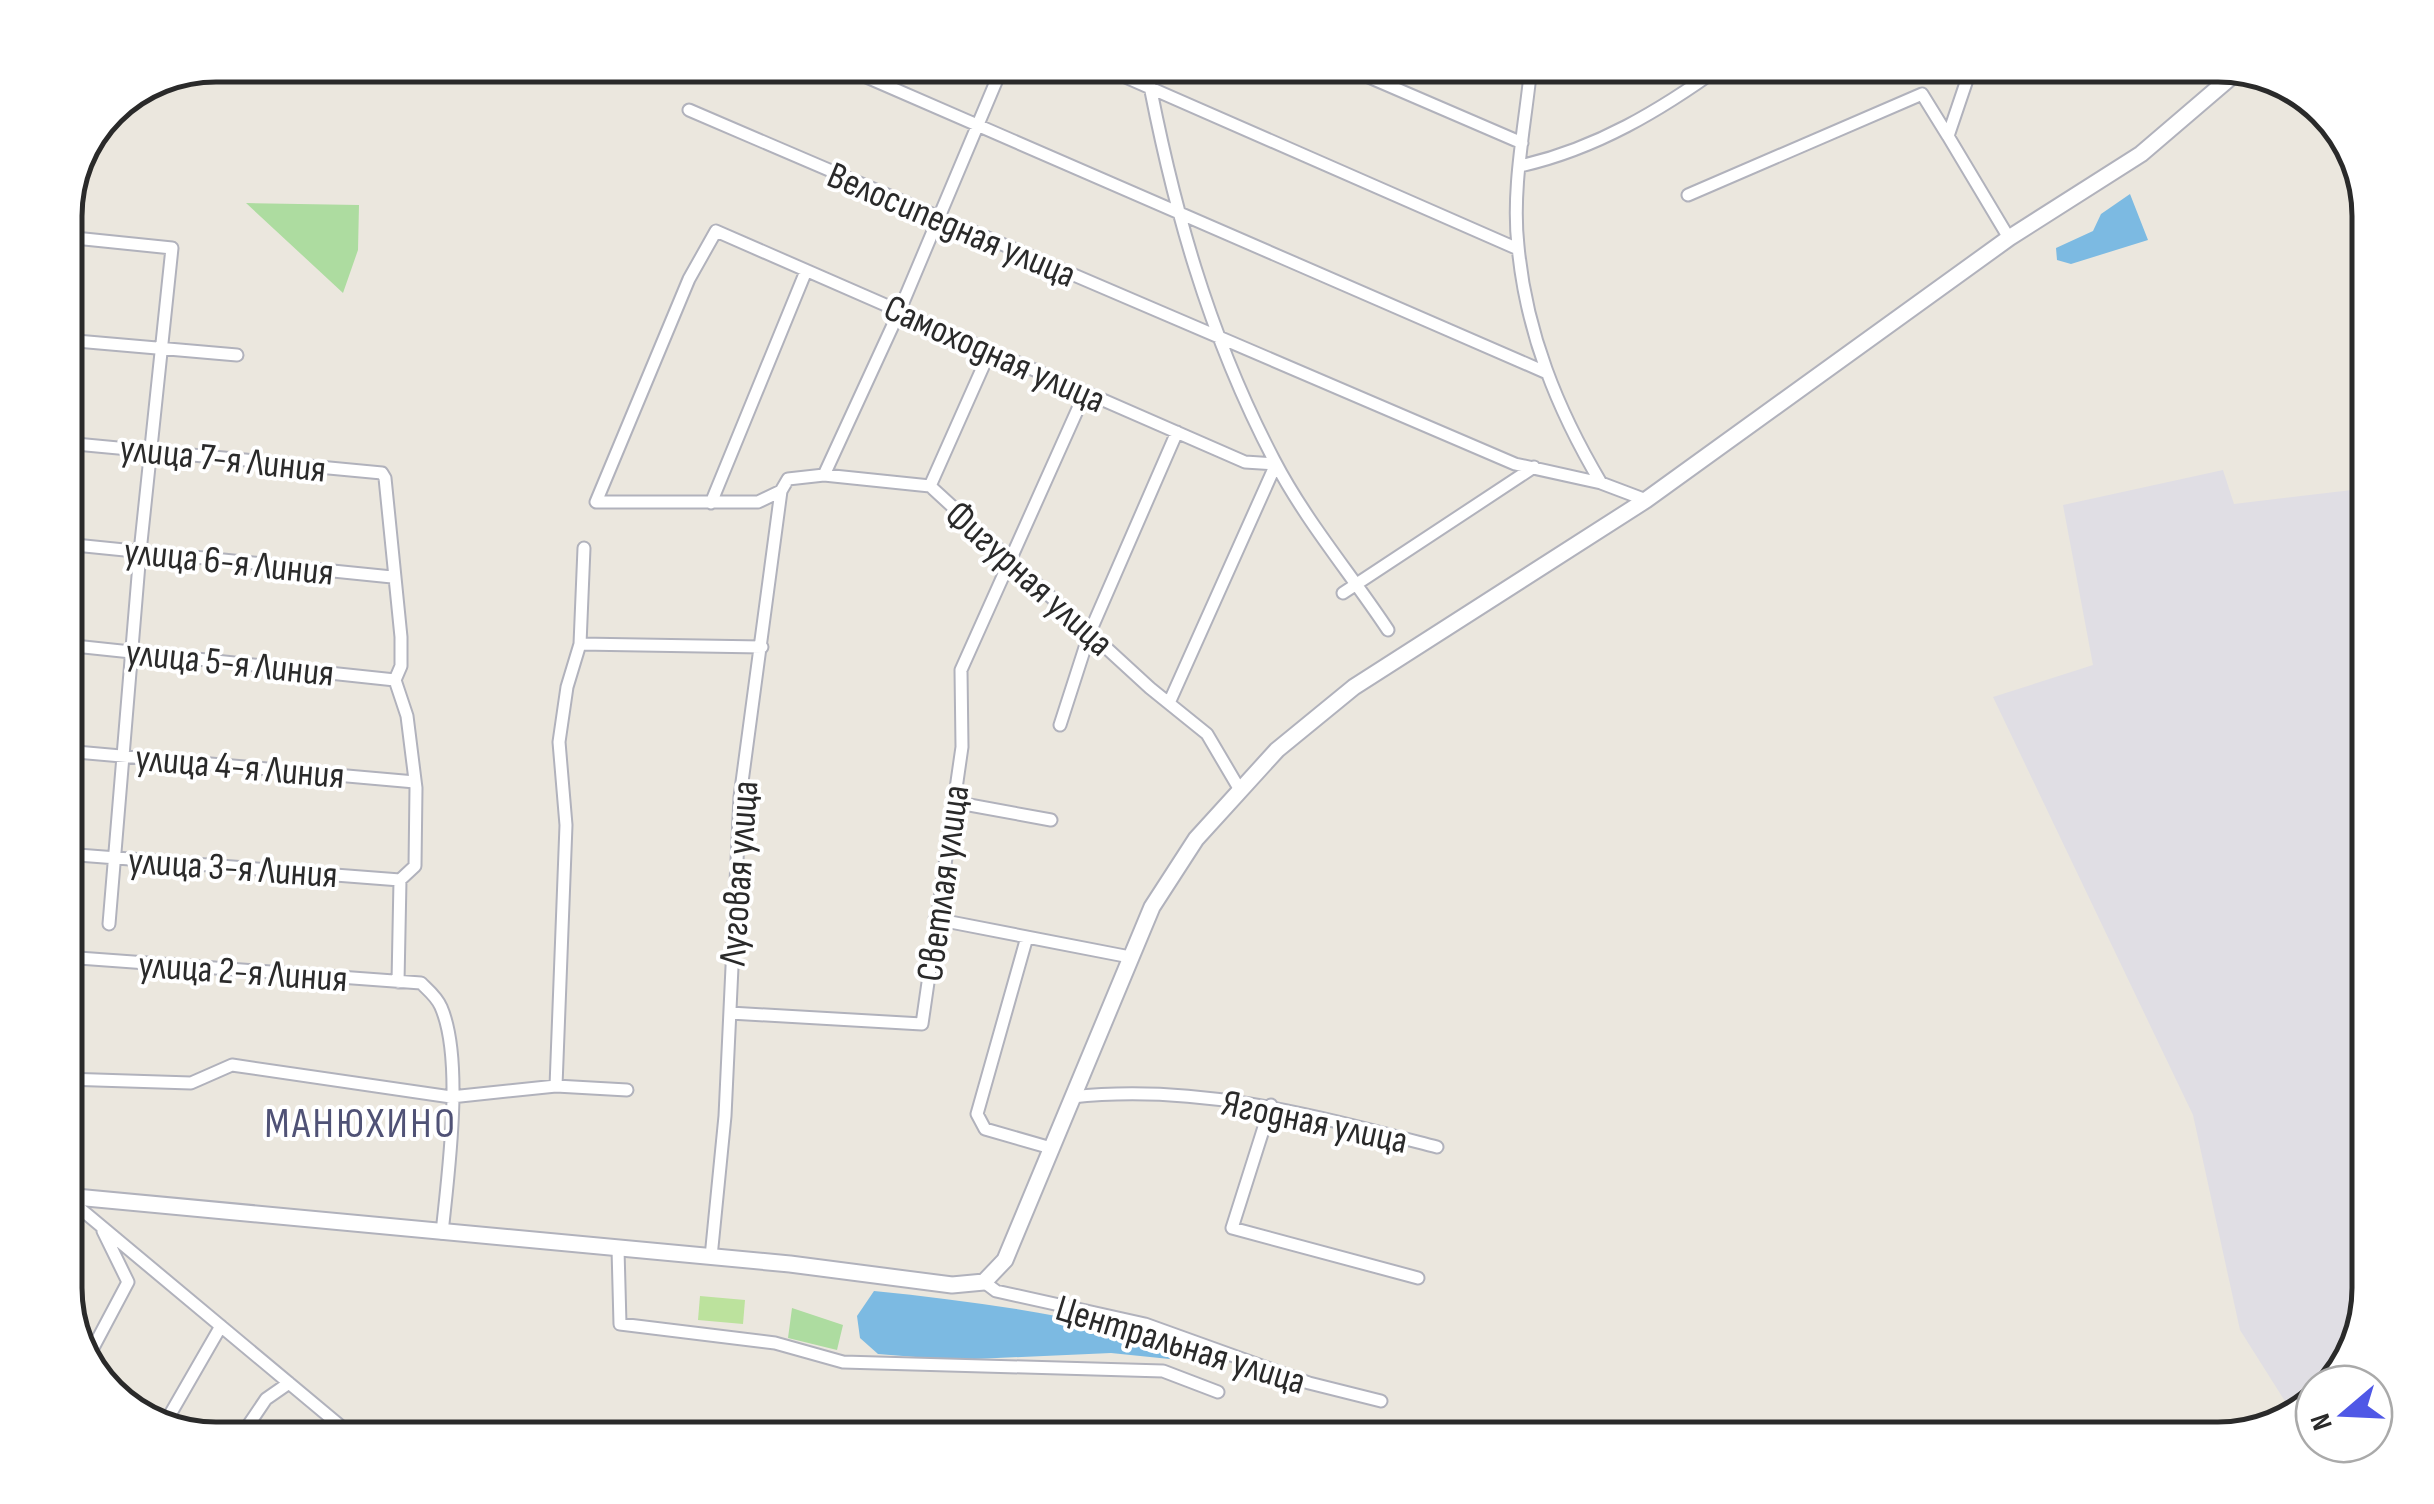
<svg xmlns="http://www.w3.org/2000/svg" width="2434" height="1504" font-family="'Sofia Sans Condensed',sans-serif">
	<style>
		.industrial { fill: #e0dee4 }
		.green { fill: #addca0 }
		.pitch { fill: #bce29d }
		.water { fill: #7cbae2 }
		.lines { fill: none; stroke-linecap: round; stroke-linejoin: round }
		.minor-casing { stroke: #b1b2bc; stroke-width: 15 }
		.tertiary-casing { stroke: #b1b2bc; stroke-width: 19 }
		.minor { stroke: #fff; stroke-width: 11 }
		.tertiary { stroke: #fff; stroke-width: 15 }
		.labels { text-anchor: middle; stroke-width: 8; stroke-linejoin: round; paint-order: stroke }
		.street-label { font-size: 38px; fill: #2a2a2a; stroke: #fff }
		.quarter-label { font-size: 42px; letter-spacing: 2.5px; fill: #505276; stroke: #fff }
		.rim { fill: none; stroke: #2a2a2a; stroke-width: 5 }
	</style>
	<rect width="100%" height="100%" fill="#ebe7de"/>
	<path class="industrial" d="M2223 470 2234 504 2369 488V1288L2348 1364 2328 1384H2314V1398L2295 1417 2240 1330 2193 1115 1993 697 2093 665 2063 505Z"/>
	<path class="green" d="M246 203 359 205 358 250 343 293Z
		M792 1308 843 1325 837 1350 788 1338Z"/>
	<path class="pitch" d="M700 1296 745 1300 743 1324 698 1320Z"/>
	<path class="water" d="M2130 194 2148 240 2071 264 2057 260 2056 248 2093 231 2101 214Z
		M874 1291C983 1302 1087 1317 1192 1348L1189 1361 1111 1353 953 1360 878 1354 860 1338 857 1316Z"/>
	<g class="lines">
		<defs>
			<path id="minor" d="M839 65 1545 372
				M1098 65 1518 249
				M1146 65C1172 204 1208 334 1274 460 1305 520 1351 574 1388 630
				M1341 65 1522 143
				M1542 65 1532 70 1529 84C1523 136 1512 193 1518 246 1526 332 1557 409 1601 483
				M1972 65 1948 136 2009 238
				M689 110 1515 464 1601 483 1646 500
				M1520 166C1596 149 1661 110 1723 65
				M1688 195 1922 94 1948 136
				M65 237 172 248 140 552 109 924
				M65 340 237 355
				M65 443 382 473 385 478 401 637V666L395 680 407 716 416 788 415 866 400 880 398 982
				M824 475 899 312 1003 65
				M930 486 990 351
				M711 503 806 271
				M65 544 392 577
				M1343 593 1534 467
				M580 644 762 647
				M65 645 395 680
				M1169 703 1276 464 1245 462 716 231 689 279 596 502H758L781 491 788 479 824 475 930 486 1150 688 1207 734 1240 790
				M1060 725 1090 632 1177 432
				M65 751 415 782
				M953 802 1051 820
				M65 854 400 880
				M935 919 1130 957
				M1027 937 977 1114 985 1129 1051 1148
				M65 957 421 983C428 990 437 997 441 1007 464 1060 448 1174 442 1233
				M730 1013 922 1024 962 747 961 670 1085 393
				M65 1079 191 1083 232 1065 451 1097 556 1086 627 1090
				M556 1086 566 825 559 742 567 687 580 644 584 548
				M1072 1097C1198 1083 1316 1116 1437 1147
				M1271 1105 1232 1228 1418 1278
				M65 1196 356 1439
				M618 1249 620 1324 775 1343 843 1362 1163 1371 1218 1392
				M711 1257 725 1116 740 797 781 491
				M984 1282 996 1291 1145 1324 1309 1383 1381 1401
				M85 1363 128 1282 103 1231
				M164 1425 221 1326
				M239 1439 266 1399 289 1383"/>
			<path id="tertiary" d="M65 1196 790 1264 952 1285 984 1282 1005 1260 1152 907 1196 839 1277 750 1354 687 1646 500 2009 238 2141 154 2238 71"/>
		</defs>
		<use href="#minor" class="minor-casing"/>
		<use href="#tertiary" class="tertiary-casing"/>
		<use href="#minor" class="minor"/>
		<use href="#tertiary" class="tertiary"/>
	</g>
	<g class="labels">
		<g class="street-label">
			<text transform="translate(952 224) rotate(23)" y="13">Велосипедная улица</text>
			<text transform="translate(995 353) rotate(24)" y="13">Самоходная улица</text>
			<text transform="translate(223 458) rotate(6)" y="13">улица 7-я Линия</text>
			<text transform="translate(229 561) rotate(6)" y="13">улица 6-я Линия</text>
			<text transform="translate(1030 578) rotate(42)" y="13">Фигурная улица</text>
			<text transform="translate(230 662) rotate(6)" y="13">улица 5-я Линия</text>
			<text transform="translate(240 766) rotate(5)" y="13">улица 4-я Линия</text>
			<text transform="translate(233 867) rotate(4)" y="13">улица 3-я Линия</text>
			<text transform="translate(738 873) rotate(-86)" y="13">Луговая улица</text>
			<text transform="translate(942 883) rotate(-82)" y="13">Светлая улица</text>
			<text transform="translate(243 971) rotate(4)" y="13">улица 2-я Линия</text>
			<text transform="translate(1315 1121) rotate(12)" y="13">Ягодная улица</text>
			<text transform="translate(1181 1344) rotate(17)" y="13">Центральная улица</text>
		</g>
		<g class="quarter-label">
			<text x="361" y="1137">МАНЮХИНО</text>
		</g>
	</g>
	<path d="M0 0H2434V1504H0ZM216 82H2218A134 134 0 0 1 2352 216V1288A134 134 0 0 1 2218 1422H216A134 134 0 0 1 82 1288V216A134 134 0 0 1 216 82Z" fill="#fff" fill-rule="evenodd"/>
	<path class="rim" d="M216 82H2218A134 134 0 0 1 2352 216V1288A134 134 0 0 1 2218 1422H216A134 134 0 0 1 82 1288V216A134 134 0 0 1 216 82Z"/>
	<g transform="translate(2344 1414) rotate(251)"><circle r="48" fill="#ffffff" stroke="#aaaaaa" stroke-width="2.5"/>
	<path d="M0-8L18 38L0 25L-18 38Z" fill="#4f58e6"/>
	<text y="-15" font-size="28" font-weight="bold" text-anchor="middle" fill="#2a2a2a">N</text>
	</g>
</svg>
